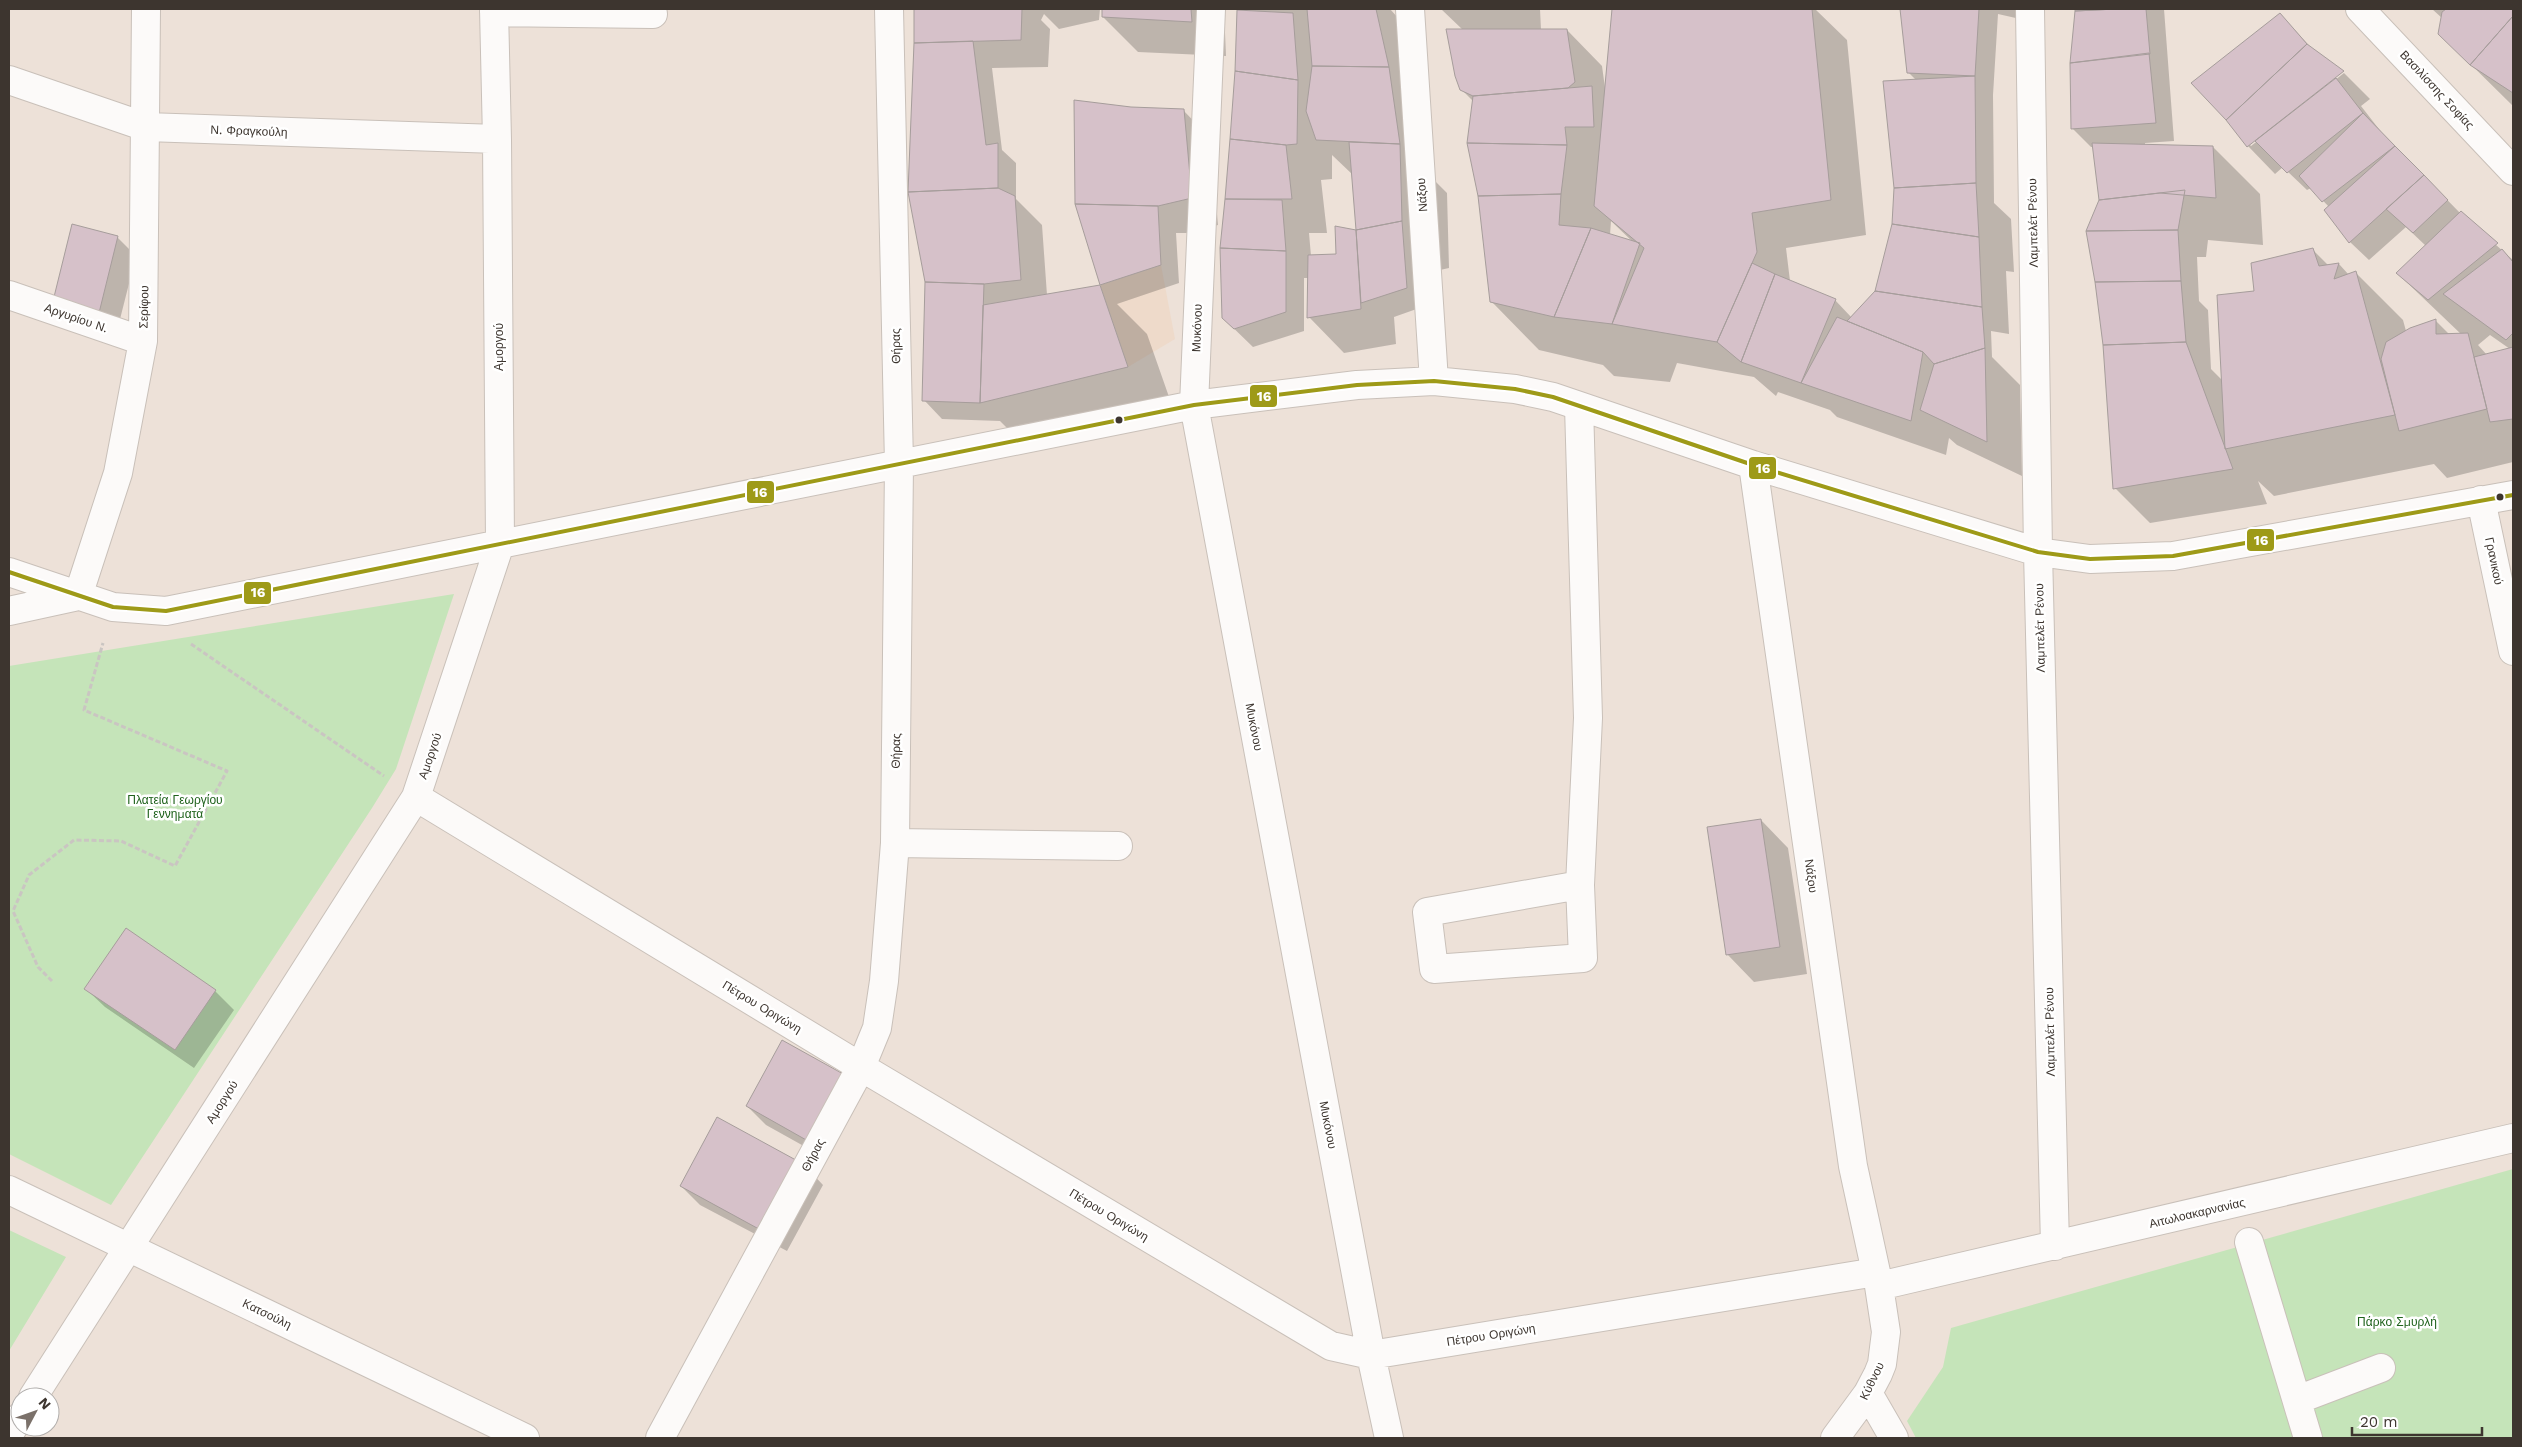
<svg xmlns="http://www.w3.org/2000/svg" width="2522" height="1447" font-family="'Work Sans',sans-serif">
	<style>
		.built { fill: #eedaca }
		.green { fill: #c5e4b9 }
		.shadow { fill: #0003; fill-rule: evenodd }
		.building { fill: #d6c1c9; stroke: #a69d9b }
		.lines { fill: none; stroke-linecap: round; stroke-linejoin: round }
		.minor-casing { stroke: #c9c0b9; stroke-width: 30 }
		.path { stroke: #cac5c2; stroke-width: 3; stroke-dasharray: 5 2.5; stroke-linecap: butt }
		.minor { stroke: #fcfaf9; stroke-width: 28 }
		.bus-1-casing { stroke: #fff; stroke-width: 8 }
		.bus-1 { stroke: #9e9a18; stroke-width: 4 }
		.bus-dot { fill: #3d352f; stroke: #fff; stroke-width: 2 }
		.labels { text-anchor: middle; stroke-width: 5; stroke-linejoin: round; paint-order: stroke }
		.street-label { font-size: 12px; fill: #3d352f; stroke: #fff }
		.park-label { font-size: 12px; fill: #1f621c; stroke: #fff }
		.line-badge { stroke: #fff; stroke-width: 2 }
		.badge-label { font-size: 14px; text-anchor: middle; font-weight: bold; fill: #fff }
	</style>
	<rect width="100%" height="100%" fill="#ede1d8"/>
	<path class="built" d="M1161 265 1175 339 1128 367 1100 285Z"/>
	<path class="green" d="M454 594 396 769 372 808 111 1205 9 1154V666Z
		M2513 1169V1438H1916L1907 1421 1943 1367 1951 1328Z
		M9 1230 66 1257 9 1351Z"/>
	<path class="shadow" d="M915 9H1100L1099 20 1059 29 1044 14 1041 20 1050 29 1048 67 992 68 1002 150 1016 163V199L1042 225 1047 295 1101 286 1076 203 1130 108 1183 110 1210 138 1218 225 1186 233H1176L1179 283 1117 304 1147 334 1175 414 1029 450 1000 421 942 419 924 400 927 282Z
		M1103 9H1224L1226 56 1138 52 1103 17Z
		M1246 9H1390L1399 19 1435 181 1447 193 1449 268 1422 274 1425 306 1394 317 1396 344 1344 353 1309 317V278H1304V331L1253 347 1223 318 1221 248 1238 63 1248 12ZM1332 155 1353 175 1360 232 1336 228 1338 255 1311 256 1309 233H1327L1321 180 1332 179Z
		M1441 9H1540L1541 30H1567L1602 66 1605 88 1613 9H1815L1847 40 1866 235 1786 248 1790 281 1835 300 1852 318 1876 292 1893 224 1916 80 1908 72 1901 9H2028L2029 21 1998 14 1993 95 1994 203 2011 219 2014 272 2006 271 2009 334 1991 331 1992 357 2020 385 2022 476 1957 445 1949 438 1946 455 1837 417 1830 410 1778 392 1776 396 1754 377 1677 363 1670 382 1614 376 1603 365 1539 350 1492 302 1474 102 1461 89 1463 30ZM1611 221 1633 242 1610 235Z
		M2076 9H2164L2174 141 2145 143V145L2213 147 2260 194 2263 245 2208 240 2206 257H2197L2199 301 2208 310 2211 369 2223 381 2255 292 2313 250 2329 266 2339 264 2349 275 2356 273 2403 320 2406 331 2435 320 2450 335H2462L2397 273 2426 246 2406 227 2369 260 2350 242 2329 207 2311 188 2307 190 2283 167 2275 174 2248 146 2227 119 2280 14 2316 53 2249 144 2251 146 2344 73 2370 99 2361 106 2382 133 2460 213 2513 260V462L2447 478 2434 464 2274 496 2258 481 2267 504 2150 523 2115 488 2100 200 2093 147H2091L2072 128ZM2490 335 2510 349 2487 355 2478 345Z
		M2432 9H2513V106L2439 33 2442 18Z
		M117 237 136 256 117 331 73 319Z
		M1761 820 1788 848 1807 974 1754 982 1727 954Z
		M126 930 215 991 234 1010 194 1068 105 1007 86 989Z
		M844 1076 863 1094 827 1159 766 1125 747 1106Z
		M805 1166 823 1185 787 1251 700 1205 681 1186Z"/>
	<path class="building" d="M914 9H1022L1021 40 914 43Z
		M1102 9H1191L1192 22 1102 17Z
		M1307 9H1376L1389 67 1312 66Z
		M1612 9H1812L1831 200 1752 213 1757 252 1717 342 1612 324 1644 248 1594 206Z
		M1900 9H1979L1975 76 1907 73Z
		M2075 9H2116L2075 11Z
		M2116 9H2146L2150 54 2070 63 2075 11Z
		M2446 9H2513V16L2470 65 2438 34 2442 12Z
		M1237 10 1293 13 1298 80 1235 71Z
		M2280 13 2307 44 2226 120 2191 83Z
		M2513 16V93L2470 65Z
		M1446 29H1567L1575 82 1568 88 1473 96 1460 90 1455 76Z
		M973 41 986 145 998 143V188L908 192 914 43Z
		M2307 44 2344 71 2247 147 2226 120Z
		M2149 53 2156 123 2071 129 2070 63Z
		M1312 66 1389 67 1400 144 1316 140 1306 111Z
		M1235 71 1298 80 1297 144 1286 145 1230 139Z
		M1975 76 1976 183 1894 188 1883 81Z
		M2336 78 2363 113 2287 173 2255 141Z
		M1592 86 1594 127H1565L1567 145 1467 143 1473 96Z
		M1074 100 1131 107 1184 109 1192 198 1158 206 1075 204Z
		M2363 113 2395 146 2322 202 2299 176Z
		M1230 139 1286 145 1292 199H1225Z
		M1349 142 1400 144 1402 221 1356 230Z
		M1467 143 1567 145 1561 194 1478 196Z
		M2092 143 2213 146 2216 198 2160 193 2099 200Z
		M2395 146 2424 175 2349 243 2324 210Z
		M2424 175 2448 200 2413 233 2386 209Z
		M1976 183 1979 237 1892 224 1894 188Z
		M998 188 1015 196 1021 280 984 284 925 282 908 192Z
		M2185 190 2178 230 2086 231 2099 200Z
		M1561 194 1559 225 1591 228 1554 317 1490 302 1478 196Z
		M1225 199 1282 200 1286 251 1220 248Z
		M1075 204 1158 206 1161 265 1100 285Z
		M2461 211 2498 243 2428 300 2396 273Z
		M1402 221 1407 288 1361 303 1356 230Z
		M72 224 118 236 99 313 53 301Z
		M1892 224 1979 237 1982 307 1875 291Z
		M1335 226 1356 230 1361 309 1307 318 1308 255 1336 254Z
		M1591 228 1640 243 1612 324 1554 317Z
		M2178 230 2181 281 2095 282 2086 231Z
		M1220 248 1286 251V312L1234 329 1222 318Z
		M2313 248 2319 266 2339 263 2334 279 2356 271 2395 415 2225 449 2217 295 2254 291 2251 263Z
		M2502 249 2513 262V333L2506 340 2443 294Z
		M1752 263 1775 274 1741 362 1717 342Z
		M1775 274 1836 299 1801 383 1741 362Z
		M2181 281 2186 342 2103 345 2095 282Z
		M925 282 984 284 980 403 922 401Z
		M1100 285 1128 367 980 403 983 305Z
		M1875 291 1982 307 1985 348 1934 364 1923 352 1847 321Z
		M1837 317 1923 352 1911 421 1801 383Z
		M2436 319V334L2468 333 2487 409 2399 431 2381 359 2386 342 2410 328Z
		M2186 342 2233 469 2113 489 2103 345Z
		M2513 347V419L2490 422 2474 357Z
		M1985 348 1987 442 1920 410 1934 364Z
		M1761 819 1780 947 1726 955 1707 827Z
		M126 928 216 990 175 1050 84 989Z
		M782 1040 845 1075 808 1141 746 1106Z
		M717 1117 805 1165 768 1234 680 1186Z"/>
	<g class="lines">
		<defs>
			<path id="minor" d="M1211 9 1194 405 1371 1355 1389 1438
				M1410 9 1434 381
				M2030 9 2038 552 2055 1246
				M2360 9 2513 171
				M494 12 653 14
				M9 80 146 127 497 139
				M9 295 143 341
				M1579 406 1588 718 1580 885 1427 912 1434 969 1583 958 1580 885
				M1753 465 1853 1166 1879 1286 1886 1332 1882 1364 1878 1374 1868 1393 1835 1438
				M2481 500 2513 651
				M9 572 113 607 166 611 1194 405 1357 385 1434 381 1515 389 1553 397 1753 465 2038 552 2090 559 2173 556 2513 495
				M78 596 118 473 143 341 146 9
				M9 611 78 596
				M416 797 861 1067 1331 1346 1371 1355 1876 1272
				M895 843 1118 846
				M9 1190 525 1438
				M2249 1242 2308 1438
				M1879 1286 2513 1138
				M1868 1393 1894 1438
				M33 1397 416 797 500 544 497 139 494 9
				M2297 1400 2381 1368
				M9 1434 20 1417
				M660 1438 861 1067 877 1028 884 981 895 843 899 464 889 9"/>
		</defs>
		<use href="#minor" class="minor-casing"/>
		<path class="path" d="M191 644 384 776
			M52 981 38 967 13 911 29 875 74 840 121 841 175 866 227 771 84 710 103 643"/>
		<use href="#minor" class="minor"/>
		<defs>
			<path id="bus-1" d="M9 572 113 607 166 611 1194 405 1357 385 1434 381 1515 389 1553 397 1753 465 2038 552 2090 559 2173 556 2513 495"/>
		</defs>
		<use href="#bus-1" class="bus-1-casing"/>
		<use href="#bus-1" class="bus-1"/>
	</g>
	<g class="bus-dot">
		<circle cx="1119" cy="420" r="4.5"/>
		<circle cx="2500" cy="497" r="4.5"/>
	</g>
	<g class="labels">
		<g class="street-label">
			<text transform="translate(2437 90) rotate(47)" y="4">Βασιλίσσης Σοφίας</text>
			<text transform="translate(249 131) rotate(2)" y="4">Ν. Φραγκούλη</text>
			<text transform="translate(1422 195) rotate(-94)" y="4">Νάξου</text>
			<text transform="translate(2033 223) rotate(-91)" y="4">Λαμπελέτ Ρένου</text>
			<text transform="translate(144 307) rotate(-89)" y="4">Σερίφου</text>
			<text transform="translate(76 318) rotate(19)" y="4">Αργυρίου Ν.</text>
			<text transform="translate(1197 328) rotate(-88)" y="4">Μυκόνου</text>
			<text transform="translate(896 346) rotate(-91)" y="4">Θήρας</text>
			<text transform="translate(499 347) rotate(-90)" y="4">Αμοργού</text>
			<text transform="translate(2494 561) rotate(78)" y="4">Γρανικού</text>
			<text transform="translate(2040 628) rotate(-91)" y="4">Λαμπελέτ Ρένου</text>
			<text transform="translate(1254 727) rotate(79)" y="4">Μυκόνου</text>
			<text transform="translate(896 751) rotate(-89)" y="4">Θήρας</text>
			<text transform="translate(430 756) rotate(-71)" y="4">Αμοργού</text>
			<text transform="translate(1811 876) rotate(82)" y="4">Νάξου</text>
			<text transform="translate(762 1007) rotate(31)" y="4">Πέτρου Οριγώνη</text>
			<text transform="translate(2050 1032) rotate(-91)" y="4">Λαμπελέτ Ρένου</text>
			<text transform="translate(222 1102) rotate(-58)" y="4">Αμοργού</text>
			<text transform="translate(1328 1125) rotate(79)" y="4">Μυκόνου</text>
			<text transform="translate(813 1155) rotate(-62)" y="4">Θήρας</text>
			<text transform="translate(2197 1213) rotate(-13)" y="4">Αιτωλοακαρνανίας</text>
			<text transform="translate(1109 1215) rotate(31)" y="4">Πέτρου Οριγώνη</text>
			<text transform="translate(267 1314) rotate(26)" y="4">Κατσούλη</text>
			<text transform="translate(1491 1335) rotate(-9)" y="4">Πέτρου Οριγώνη</text>
			<text transform="translate(1872 1381) rotate(-64)" y="4">Κύθνου</text>
		</g>
		<g class="park-label">
			<text x="175" y="804">Πλατεία Γεωργίου<tspan x="175" dy="14">Γεννηματά</tspan></text>
			<text x="2397" y="1326">Πάρκο Σµυρλή</text>
		</g>
	</g>
	<g class="line-badge">
		<rect x="1249" y="384" width="29" height="24" rx="5" fill="#9e9a18"/>
		<rect x="1748" y="456" width="29" height="24" rx="5" fill="#9e9a18"/>
		<rect x="746" y="480" width="29" height="24" rx="5" fill="#9e9a18"/>
		<rect x="2246" y="528" width="29" height="24" rx="5" fill="#9e9a18"/>
		<rect x="243" y="581" width="29" height="24" rx="5" fill="#9e9a18"/>
	</g>
	<g class="badge-label">
		<text x="1264" y="401">16</text>
		<text x="1763" y="473">16</text>
		<text x="760" y="497">16</text>
		<text x="2261" y="545">16</text>
		<text x="258" y="597">16</text>
	</g>
	<rect width="2522" height="1447" fill="none" stroke="#3d352f" stroke-width="20"/>
	<g transform="translate(35 1412) rotate(49)"><circle r="24" fill="#ffffff" stroke="#b1aeac"/>
	<path d="M0-4L9 19L0 12L-9 19Z" fill="#7b716a"/>
	<text y="-8" font-size="14" font-weight="bold" text-anchor="middle" fill="#3d352f">N</text>
	</g>
	<path d="M2352 1427v8h130v-8" fill="none" stroke="#3d352f" stroke-width="2.5"/>
	<text x="2360" y="1427" font-size="15" fill="#3d352f" stroke="#ffffff" stroke-width="4" paint-order="stroke">20 m</text>
</svg>
